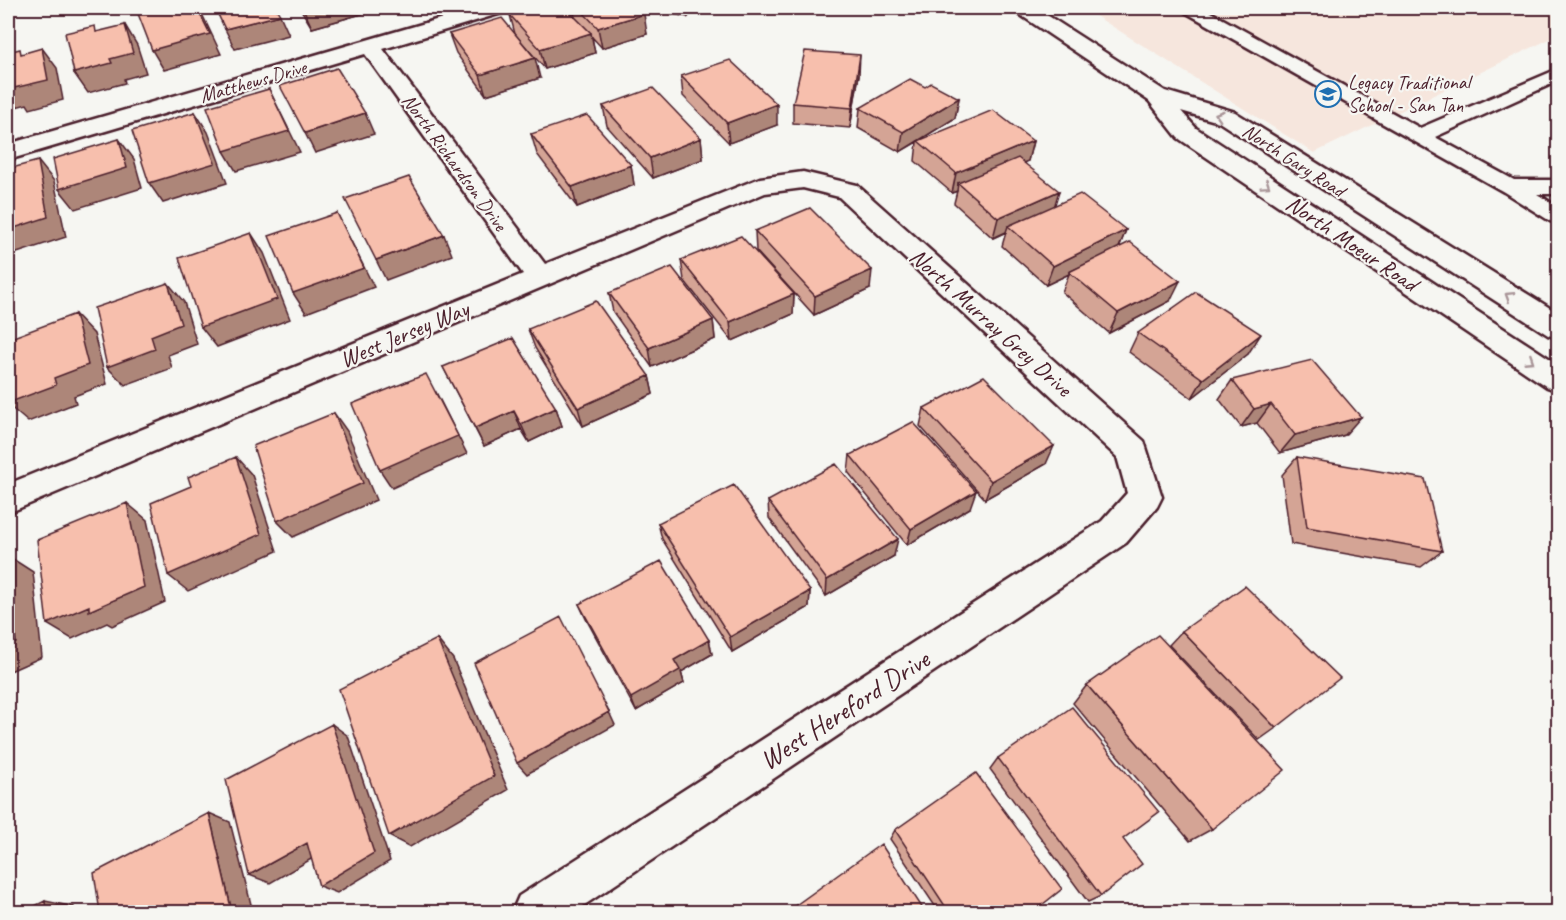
<svg xmlns="http://www.w3.org/2000/svg" width="1566" height="920" font-family="Caveat,sans-serif">
	<style>
		.built { fill: #f6e6dd }
		.lines { fill: none; stroke-linecap: round; stroke-linejoin: round }
		.lane-casing { stroke: #4a1f2b; stroke-width: 5 }
		.street-casing { stroke: #4a1f2b; stroke-width: 5 }
		.secondary-casing { stroke: #4a1f2b; stroke-width: 5 }
		.lane { fill: #f6f6f2; fill-rule: evenodd }
		.street { fill: #f6f6f2; fill-rule: evenodd }
		.secondary { fill: #f6f6f2; fill-rule: evenodd }
		.wall { fill: #d4a495; stroke: #4a1f2b; stroke-width: 1.5 }
		.shaded-wall { fill: #ad8679; stroke: #4a1f2b; stroke-width: 1.5 }
		.building { fill: #f7bfad; stroke: #4a1f2b; stroke-width: 1.5 }
		.oneway { stroke: #a99598 }
		.labels { text-anchor: middle; stroke-width: 4.5; stroke-linejoin: round; paint-order: stroke }
		.far-street-label { font-size: 20px; fill: #4a1f2b; stroke: #f6f6f2 }
		.far-poi-label { font-size: 20px; fill: #4a1f2b; stroke: #f6f6f2; text-anchor: start }
		.street-label { font-size: 24px; fill: #4a1f2b; stroke: #f6f6f2 }
		.near-street-label { font-size: 28px; fill: #4a1f2b; stroke: #f6f6f2 }
	</style>
	<rect width="100%" height="100%" fill="#f6f6f2"/>
	<filter id="ink" filterUnits="userSpaceOnUse"><feTurbulence type="fractalNoise" baseFrequency=".0167" numOctaves="2"/><feDisplacementMap in="SourceGraphic" scale="12" xChannelSelector="R" yChannelSelector="G"/><feConvolveMatrix kernelMatrix="1 2 1 2 8 2 1 2 1" color-interpolation-filters="sRGB"/></filter>
	<g filter="url(#ink)">
		<path class="built" d="M1083 8H1558V35L1314 153Z"/>
		<g class="lines">
			<defs>
				<path id="lane" d="M1182 8H1203L1420 128 1558 69V81L1435 137 1514 180H1558V194H1537L1558 207V223L1550 221 1504 192 1185 12Z"/>
				<path id="street" d="M477 8H508L505 12 383 49 545 264 760 178 803 172 857 185 1144 441 1162 497 1157 507 1126 543 574 912H512L519 896 1102 521 1127 493 1117 457 839 197 803 188 765 193 8 513V484L523 274 365 54 8 160V144Z"/>
				<path id="secondary" d="M1013 8H1036L1165 91 1235 112 1558 313V338L1548 335 1219 122 1181 111 1196 128 1558 364V391L1547 387 1178 138 1149 101 1016 12Z"/>
			</defs>
			<use href="#lane" class="lane-casing"/>
			<use href="#street" class="street-casing"/>
			<use href="#secondary" class="secondary-casing"/>
			<use href="#lane" class="lane"/>
			<use href="#street" class="street"/>
			<use href="#secondary" class="secondary"/>
		</g>
		<path class="wall" d="M300 8H363L365 13 312 28Z
			M573 8H695L688 17 638 8 647 34 602 48 592 37 595 53 545 69 515 34 510 15 575 17Z
			M449 34 540 78 486 95 456 53Z
			M859 75 850 128 793 123V103Z
			M681 76 777 125 729 143 683 96Z
			M925 87 959 98 955 118 921 139 1033 141 1028 161 1024 162 1054 205 1126 230 1119 248 1170 301 1109 333 1062 292 1069 274 1046 285 1002 246 1006 232 993 238 954 203 957 191 952 193 915 161 917 142 900 152 858 128 860 108Z
			M603 106 701 138 703 159 653 178 607 126Z
			M531 134 631 165 634 185 577 207 537 154Z
			M755 231 870 289 814 315 756 251Z
			M681 260 794 294 793 314 732 341 684 280Z
			M609 293 713 320 715 339 652 367 613 312Z
			M528 329 649 376 653 394 583 426 535 348Z
			M1138 333 1248 354 1192 398 1129 352Z
			M443 367 556 408 562 426 529 442 521 429 484 446Z
			M1232 380 1345 435 1280 453 1257 423 1241 427 1219 399Z
			M924 408 1046 464 985 499 920 426Z
			M850 455 970 508 907 545 848 472Z
			M1297 457 1442 551 1421 567 1291 544 1282 475Z
			M768 501 894 556 826 596 769 518Z
			M658 523 810 591 809 607 732 652 662 539Z
			M579 604 709 640 712 654 681 672 684 683 636 711 586 619Z
			M1182 631 1276 728 1259 740 1169 645Z
			M1087 685 1212 829 1190 841 1073 703Z
			M998 758 1123 839 1101 896 1088 902 990 769Z
			M895 830 1033 912H939L890 839Z"/>
		<path class="shaded-wall" d="M197 8H198L203 16 221 54 164 70 152 50Z
			M303 8H363L365 13 312 28Z
			M687 8H695L688 17Z
			M644 14 647 34 602 48 598 28Z
			M280 15 289 35 235 49 225 29Z
			M125 25 137 45 146 73 124 79 125 83 88 93 74 73 110 59Z
			M591 33 595 53 545 69 540 49Z
			M42 48 57 68 63 100 30 109 27 104 8 109V85Z
			M860 55 859 75 850 128 852 108Z
			M535 58 540 78 486 95 480 75Z
			M269 89 300 152 236 171 224 151Z
			M959 98 955 118 900 152 903 132Z
			M777 104V125L729 143 727 123Z
			M195 112 208 132 227 183 163 203 149 183Z
			M365 113 374 134 315 153 305 133Z
			M701 138 703 159 653 178 650 158Z
			M119 139 134 159 142 188 75 209 59 189Z
			M1033 141 1028 161 964 188 958 183 957 191 952 193 956 173Z
			M38 161 54 181 66 237 8 256V230Z
			M631 165 634 185 577 207 572 187Z
			M1059 191 1053 211 1008 226 1006 232 993 238 998 218Z
			M337 213 374 287 306 313 293 293Z
			M1126 230 1118 250 1069 272V274L1046 285 1053 266Z
			M251 233 264 253 290 319 217 347 201 327Z
			M444 235 452 255 386 280 376 260Z
			M872 270 870 289 814 315 815 296Z
			M1180 281 1170 301 1109 333 1118 313Z
			M168 283 184 302 197 344 168 355 172 368 125 385 107 367 151 336Z
			M794 294 793 314 732 341 730 322Z
			M75 314 94 334 107 384 74 396 76 403 28 422 8 405V403L54 378Z
			M713 320 715 339 652 367 649 348Z
			M1261 334 1248 354 1192 398 1203 379Z
			M649 376 653 394 583 426 578 408Z
			M436 392 467 454 392 488 380 470Z
			M1271 404 1257 423 1241 427 1254 409Z
			M556 408 562 426 529 442 521 424Z
			M514 411 521 429 484 446 475 428Z
			M334 413 347 431 376 500 293 537 277 521Z
			M1361 417 1345 435 1280 453 1295 435Z
			M1054 446 1046 464 985 499 991 481Z
			M236 457 252 475 277 551 188 591 168 575Z
			M976 491 970 508 907 545 911 529Z
			M127 503 147 520 165 602 112 626 107 623 72 639 47 624Z
			M898 539 894 556 826 596 827 580Z
			M8 556 33 572 42 657 8 672Z
			M810 591 809 607 732 652 730 637Z
			M437 639 453 659 508 790 410 847 389 836Z
			M709 640 712 654 681 672 684 683 636 711 631 698 674 660Z
			M609 712 615 725 527 774 517 763Z
			M332 724 348 736 390 861 337 893 319 886Z
			M209 813 230 822 253 912H232Z
			M307 843 325 851 270 883 249 875Z
			M45 901 74 907 75 912H46Z"/>
		<path class="building" d="M150 8H197L210 34 152 50 137 11Z
			M215 8H276L280 15 225 29Z
			M535 8H566L591 33 540 49 510 15Z
			M579 8H638L644 14 598 28Z
			M502 18 535 58 480 75 449 34Z
			M125 25 133 53 110 59 112 63 74 73 65 33 95 26 96 32Z
			M42 48 48 80 14 88V83L8 85V52L20 49 21 54Z
			M805 51 860 55 852 108 793 103Z
			M730 60 777 104 727 123 681 76Z
			M337 68 365 113 305 133 280 86Z
			M910 79 925 87 931 83 959 98 903 132 860 108Z
			M653 88 701 138 650 158 603 106Z
			M269 89 289 131 224 151 207 107Z
			M993 110 1033 141 956 173 918 141Z
			M195 112 215 163 149 183 132 131Z
			M587 115 631 165 572 187 531 134Z
			M119 139 127 168 59 189 53 159Z
			M1018 158 1059 191 998 218 958 183Z
			M38 161 48 217 8 230V169Z
			M409 177 444 235 376 260 345 199Z
			M1080 194 1126 230 1053 266 1008 226Z
			M810 208 872 270 815 296 755 231Z
			M337 213 364 268 293 293 269 236Z
			M251 233 277 299 201 327 179 258Z
			M741 236 794 294 730 322 681 260Z
			M1130 242 1180 281 1118 313 1069 272Z
			M672 267 713 320 649 348 609 293Z
			M168 283 181 324 151 336 155 349 107 367 94 308Z
			M1196 292 1261 334 1203 379 1138 333Z
			M596 301 649 376 578 408 528 329Z
			M75 314 88 365 54 378 56 385 8 403V339Z
			M513 338 556 408 521 424 514 411 475 428 443 367Z
			M1312 360 1361 417 1295 435 1271 404 1254 409 1232 380Z
			M426 374 458 436 380 470 352 404Z
			M984 376 1054 446 991 481 924 408Z
			M334 413 363 483 277 521 253 446Z
			M913 422 976 491 911 529 850 455Z
			M236 457 261 534 168 575 151 503 191 486 188 477Z
			M1297 457 1425 479 1442 551 1307 527Z
			M836 464 898 539 827 580 768 501Z
			M734 485 810 591 730 637 658 523Z
			M127 503 144 587 89 611V606L47 624 37 540Z
			M8 556 16 643 8 646Z
			M661 561 709 640 674 660 680 670 631 698 579 604Z
			M1245 586 1340 678 1276 728 1182 631Z
			M561 617 609 712 517 763 474 663Z
			M1158 635 1285 770 1212 829 1087 685Z
			M437 639 494 776 389 836 339 689Z
			M1072 707 1159 812 1123 839 1142 864 1101 896 998 758Z
			M332 724 374 853 319 886 307 843 249 875 226 780Z
			M976 773 1062 889 1033 912H949L895 830Z
			M209 813 232 912H100L94 873Z
			M881 844 925 912H790L789 910Z
			M45 901 46 912H23Z"/>
		<defs><path id="oneway-chevron" d="M-2-3.5L2.5 0L-2 3.5" fill="none" stroke-width="1.6" stroke-linecap="round" stroke-linejoin="round" transform="scale(1.5)"/></defs>
		<g class="oneway">
			<use href="#oneway-chevron" transform="translate(1219 115) rotate(-162)"/>
			<use href="#oneway-chevron" transform="translate(1266 185) rotate(34)"/>
			<use href="#oneway-chevron" transform="translate(1509 296) rotate(-148)"/>
			<use href="#oneway-chevron" transform="translate(1530 360) rotate(33)"/>
		</g>
	</g>
	<defs>
		<symbol id="school-ring" viewBox="-11 -11 22 22"><circle r="9.5" fill="#f6f6f2" stroke="#1f6fb2" stroke-width="1.5"/><path d="M0-5L7-2L0 1L-7-2ZM-4 1L0 2.5L4 1V4Q0 6-4 4Z" fill="#1f6fb2"/></symbol>
	</defs>
	<g fill-rule="evenodd">
		<use href="#school-ring" x="1313" y="79" width="30" height="30"/>
	</g>
	<g class="labels">
		<g class="far-street-label">
			<text transform="translate(253 81) rotate(-16)" y="7">Matthews Drive</text>
			<text transform="translate(1294 160) rotate(33)" y="7">North Gary Road</text>
			<text transform="translate(455 162) rotate(54)" y="7">North Richardson Drive</text>
		</g>
		<g class="far-poi-label">
			<text x="1348" y="89">Legacy Traditional<tspan x="1348" dy="23">School - San Tan</tspan></text>
		</g>
		<g class="street-label">
			<text transform="translate(1352 243) rotate(34)" y="8">North Moeur Road</text>
			<text transform="translate(991 322) rotate(42)" y="8">North Murray Grey Drive</text>
			<text transform="translate(404 334) rotate(-23)" y="8">West Jersey Way</text>
		</g>
		<g class="near-street-label">
			<text transform="translate(844 709) rotate(-33)" y="10">West Hereford Drive</text>
		</g>
	</g>
	<rect width="1566" height="920" fill="none" stroke="#f6f6f2" stroke-width="30"/>
	<rect x="15" y="15" width="1536" height="890" fill="none" stroke="#4a1f2b" stroke-width="2" filter="url(#ink)"/>
</svg>
